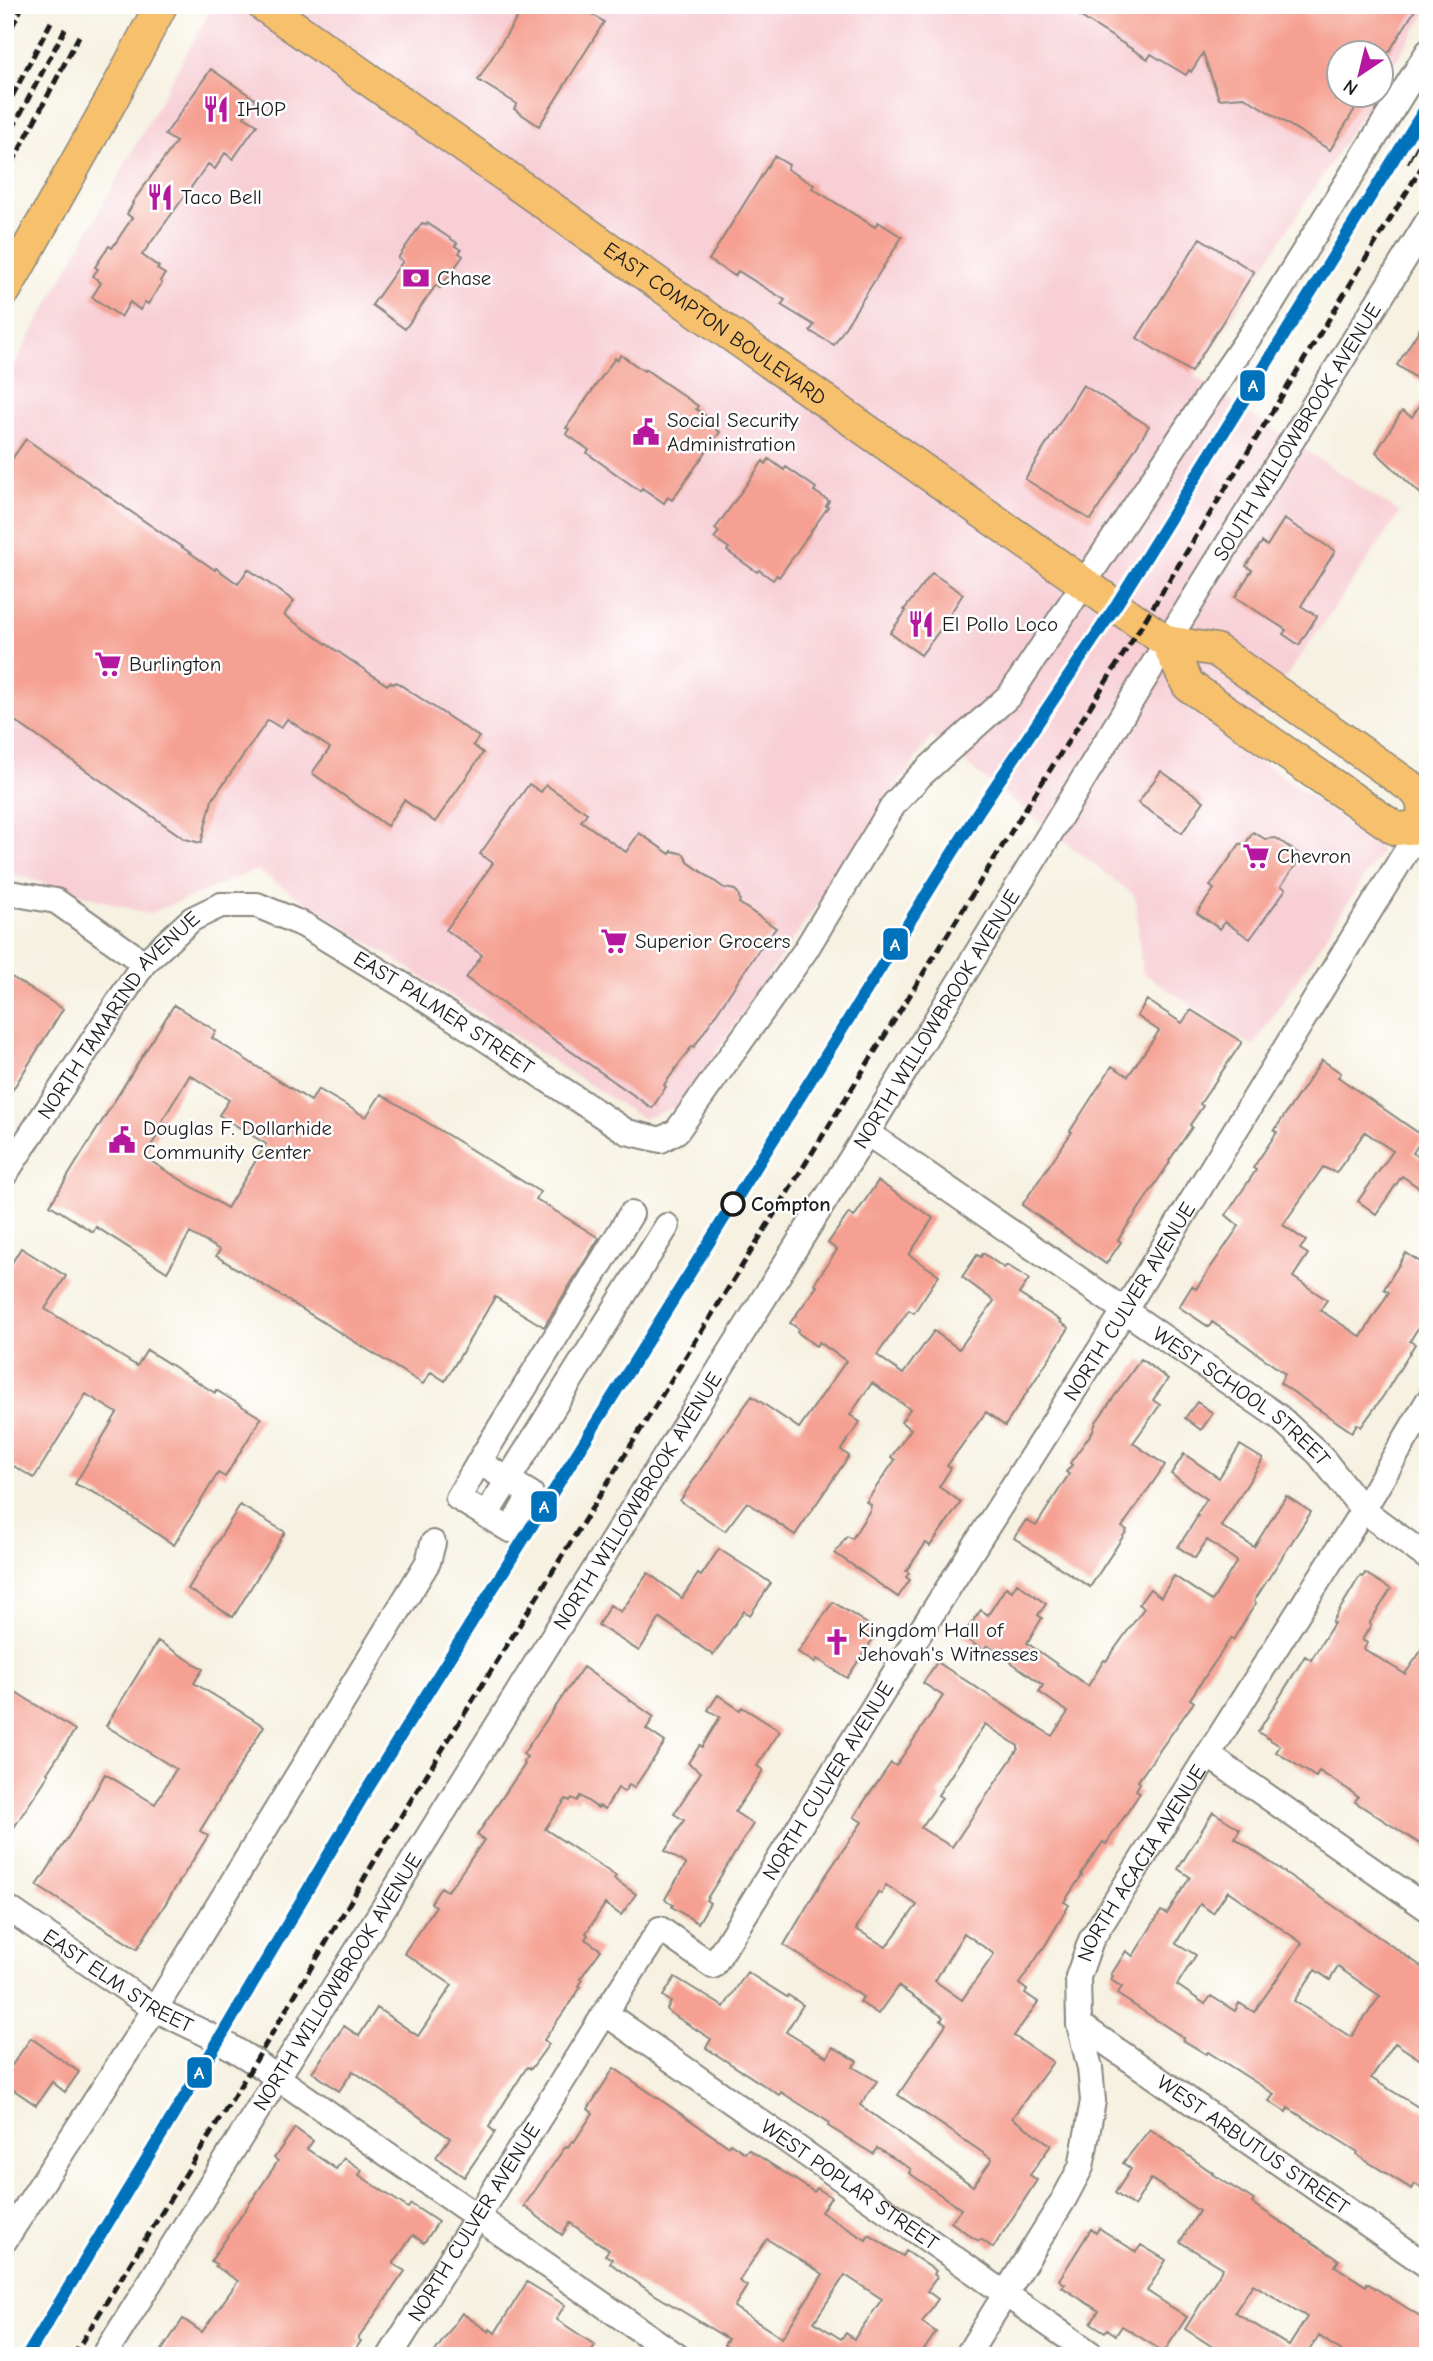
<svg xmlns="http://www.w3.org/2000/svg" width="1433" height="2361" font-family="'Comic Neue',sans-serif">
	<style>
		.built { fill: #f7cfd5 }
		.building { fill: #f5a092; fill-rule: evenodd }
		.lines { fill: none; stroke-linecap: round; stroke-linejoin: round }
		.minor-casing { stroke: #89867e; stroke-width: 28 }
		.major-casing { stroke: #89867e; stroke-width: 35 }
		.minor { stroke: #fff; stroke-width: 24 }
		.major { stroke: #f7c06c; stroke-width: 32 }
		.tram { stroke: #1c1c1c; stroke-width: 2 }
		.rail { stroke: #1c1c1c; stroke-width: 5; stroke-dasharray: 10 5; stroke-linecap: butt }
		.rail-1-casing { stroke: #fff; stroke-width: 18 }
		.rail-1 { stroke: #0072bc; stroke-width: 12 }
		.stop-dot { fill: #fff; stroke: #1c1c1c; stroke-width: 3.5 }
		.labels { text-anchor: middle; stroke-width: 5; stroke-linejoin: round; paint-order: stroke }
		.poi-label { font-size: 21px; fill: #1c1c1c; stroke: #fff; text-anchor: start }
		.street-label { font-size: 21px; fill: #1c1c1c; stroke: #fff }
		.stop-label { font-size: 21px; font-weight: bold; fill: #1c1c1c; stroke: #fff; text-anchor: start }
		.line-badge { stroke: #fff; stroke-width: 2.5 }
		.badge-label { font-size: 19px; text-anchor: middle; font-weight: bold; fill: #fff }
	</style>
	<rect width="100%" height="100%" fill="#fff"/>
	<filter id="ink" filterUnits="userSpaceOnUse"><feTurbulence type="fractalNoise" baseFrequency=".0143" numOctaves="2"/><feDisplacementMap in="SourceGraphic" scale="14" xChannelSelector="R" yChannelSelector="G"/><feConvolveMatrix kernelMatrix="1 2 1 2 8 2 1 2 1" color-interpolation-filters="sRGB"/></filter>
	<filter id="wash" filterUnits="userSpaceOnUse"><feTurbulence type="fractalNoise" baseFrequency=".00686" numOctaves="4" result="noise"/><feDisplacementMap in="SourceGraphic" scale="28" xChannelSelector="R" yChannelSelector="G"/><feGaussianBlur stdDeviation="1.57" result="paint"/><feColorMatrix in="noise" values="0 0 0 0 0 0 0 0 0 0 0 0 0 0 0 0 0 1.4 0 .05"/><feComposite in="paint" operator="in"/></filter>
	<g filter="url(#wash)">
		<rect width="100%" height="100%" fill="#f6f1e1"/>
		<path class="built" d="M213 5H1428V10L1381 84 1380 52H1338V94L1374 95 1194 376 1400 513 1238 746 1377 843 1381 852 1253 1047 1142 972 1135 896 931 737 680 1105 643 1119 256 870 148 914 5 872V382Z"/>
		<g id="blocks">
			<path class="building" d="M525 5H578L604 22 539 126 514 109 517 104 478 80Z
				M1062 5H1418L1389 52H1339V94H1364L1330 150 1244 97 1219 99 1203 53 1191 72 1189 70 1186 75 1151 54 1148 59Z
				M211 69 256 100 244 117 257 125 233 159 225 153 215 169 208 164 163 226 142 255 159 267 157 269 165 274 160 281 162 283 148 304 145 302 140 310 130 302 121 317 92 297 101 283 93 276 98 269 95 267 109 246 112 248 132 218 127 214 133 204 132 203 176 142 165 135Z
				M774 156 789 165 787 169 814 185 812 188 875 227 878 222 902 237 834 345 810 331 814 325 781 305 785 300 738 271 735 276 709 260Z
				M422 223 426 225 427 223 457 243 455 246 461 250 459 253 463 256 440 288 436 285 405 329 372 305 403 261 398 258Z
				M1200 238 1254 272 1191 372 1137 338Z
				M1428 316V386L1397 365Z
				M621 355 644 371 645 369 698 406 696 409 719 425 716 429 720 432 672 500 668 497 664 503 642 488 640 491 587 453 589 450 566 434 569 429 566 428 615 358 617 360Z
				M1083 385 1149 426 1091 520 1025 479Z
				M1428 392V501L1376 452 1402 411 1412 417Z
				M26 439 215 570 216 568 238 584 248 569 294 601 284 615 387 685 390 682 394 684 396 682 479 737 473 745 483 753 435 822 404 800 387 826 312 773 330 748 287 719 281 728 268 720 212 800 201 843 185 839 5 714V469Z
				M769 459 784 470 786 467 816 488 814 491 829 501 826 506 828 507 779 577 777 575 773 580 759 570 757 572 727 551 729 548 714 538 719 532 715 529 763 461 766 464Z
				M1284 519 1335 551 1301 606 1317 616 1299 645 1283 634 1286 630 1235 597 1252 570 1246 566 1262 542 1267 546Z
				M932 573 963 594 950 614 951 615 921 655 890 633 906 611 904 610Z
				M1161 771 1204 801 1182 833 1138 803Z
				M529 784 541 792 546 785 587 813 581 821 626 852 639 833 670 854 672 851 684 854 688 862 724 888 735 890 738 893 740 900 739 903 776 928 760 948 694 1047 692 1046 664 1085 666 1087 652 1108 466 978 482 955 446 930 493 863 480 854Z
				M1253 832 1265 839 1276 838 1302 856 1281 886 1286 889 1250 939 1225 922 1220 929 1197 913 1214 889 1210 886 1240 844 1246 843Z
				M5 973 63 1009 5 1102Z
				M1147 1000 1182 1023 1191 1010 1242 1042 1200 1104 1203 1106 1190 1125 1192 1127 1169 1161 1170 1162 1118 1240 1121 1242 1106 1264 1022 1205 1072 1132 1070 1131 1112 1066 1128 1076 1159 1031 1137 1016Z
				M174 1005 216 1031 212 1038 311 1101 318 1089 366 1117 381 1094 540 1192 536 1199 599 1238 544 1327 495 1297 445 1381 431 1372 423 1384 216 1256 220 1250 190 1233 167 1272 96 1227 93 1232 50 1205ZM190 1075 229 1100 219 1115 266 1144 227 1208 144 1157 165 1123 162 1121Z
				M1322 1060 1341 1073 1338 1077 1417 1132 1422 1139 1413 1153 1428 1164V1194L1402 1176 1376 1214 1358 1201 1393 1151 1365 1132 1336 1173 1323 1167 1283 1225 1306 1241 1300 1249 1308 1254 1293 1277 1327 1300 1320 1310 1361 1337 1389 1292 1384 1289 1406 1253 1428 1267V1312L1410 1341 1415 1344 1384 1395 1361 1427 1357 1424 1352 1432 1280 1383 1285 1374 1243 1343 1212 1322 1209 1327 1179 1307 1192 1286 1196 1289 1239 1226 1226 1215 1256 1170 1253 1168 1277 1132 1274 1131Z
				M878 1181 933 1218 909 1255 939 1275 914 1313 909 1310 877 1355 903 1374 934 1331 959 1349 994 1301 962 1277 977 1255 981 1257 983 1253 1004 1268 1007 1265 1029 1279 1019 1294 1061 1321 1060 1322 1069 1328 1005 1426 986 1412 947 1466 951 1468 939 1487 961 1502 930 1546 926 1543 906 1571 909 1573 906 1577 910 1580 898 1597 835 1553 847 1536 852 1539 870 1510 871 1505 866 1502 895 1460 891 1457 911 1429 901 1422 910 1409 872 1383 850 1415 860 1422 841 1450 849 1456 795 1535 747 1502 725 1531 680 1501 723 1436 752 1396 799 1428 846 1361 819 1342 816 1346 797 1332 799 1329 790 1323 817 1286 814 1284 837 1250 828 1243 849 1213 854 1217Z
				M21 1248 66 1276 45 1309 137 1366 147 1350 215 1393 216 1390 261 1418 225 1477 218 1473 174 1545 99 1495 75 1484 117 1413 86 1394 34 1478 5 1461V1274Z
				M1141 1359 1168 1379 1153 1400 1160 1405 1133 1443 1165 1465 1122 1527 1127 1530 1124 1535 1090 1587 1014 1538 1026 1520 1036 1526 1069 1474 1066 1472 1072 1465 1070 1463 1093 1431 1096 1422Z
				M1197 1402 1213 1413 1201 1430 1185 1418Z
				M1240 1445 1263 1459 1221 1526 1254 1547 1286 1496 1311 1512 1254 1601 1256 1603 1233 1640 1231 1638 1190 1699 1194 1702 1138 1781 1140 1783 1136 1790 1140 1793 1106 1844 1103 1842 1081 1874 1082 1875 1064 1902 1069 1905 1046 1944 1019 1984 1027 1990 1025 1993 1038 2002 1014 2036 1053 2062 1012 2118 1051 2145 1030 2175 1037 2180 993 2248 981 2239 979 2241 972 2237 951 2222 961 2209 909 2173 911 2169 877 2148 873 2154 828 2126 830 2123 781 2092 779 2095 706 2048 711 2039 669 2012 667 2009 671 2002 663 1996 675 1977 724 2007 747 1972 787 1997 788 1995 803 2005 786 2032 827 2057 833 2047 857 2061 853 2067 877 2081 860 2105 973 2186 992 2159 898 2095 946 2024 941 2020 943 2017 898 1986 878 2014 860 2002 863 1997 784 1945 822 1881 862 1822 854 1817 861 1806 891 1763 896 1766 943 1696 923 1683 937 1662 1052 1736 1068 1712 1039 1692 1043 1685 987 1645 983 1650 962 1636 981 1610 988 1615 1006 1587 1012 1591 1017 1583 1046 1604 1038 1615 1042 1618 1027 1643 1088 1686 1104 1660 1106 1661 1144 1608 1139 1604 1150 1589 1161 1597 1174 1576 1212 1601 1237 1561 1207 1540 1195 1558 1178 1547 1198 1516 1196 1515 1207 1499 1171 1474 1184 1454 1219 1478ZM985 1724 1018 1746V1749L952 1847 921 1828 942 1798 938 1795ZM886 1885 917 1905 886 1947 856 1929 878 1892 881 1894ZM964 1933 994 1954 962 2000 935 1981Z
				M240 1505 285 1532 233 1617 188 1589Z
				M719 1549 771 1583 750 1615 744 1611 713 1655 660 1618 639 1651 598 1625 610 1605 621 1612 648 1573 682 1598 698 1574 701 1576Z
				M1365 1573 1391 1589 1369 1624 1371 1625 1362 1640 1367 1643 1364 1649 1405 1674 1428 1641V1849L1355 1802 1358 1797 1349 1790 1319 1771 1316 1777 1276 1752 1280 1746 1258 1732 1305 1656 1311 1660 1334 1623 1332 1622 1360 1576 1363 1577Z
				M833 1602 869 1625 867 1627 877 1633 847 1678 817 1659 815 1663 798 1652Z
				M158 1641 203 1669 194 1683 264 1726 200 1831 208 1836 137 1949 37 1886 81 1817 105 1774 155 1804 176 1769 106 1726Z
				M583 1667 654 1717 646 1729 665 1742 634 1788 629 1785 624 1792 618 1788 605 1809 599 1806 598 1808 580 1796 577 1801 572 1798 570 1801 566 1799 545 1829 616 1876 614 1879 636 1894 621 1915 605 1904 586 1933 588 1935 585 1939 601 1950 580 1979 582 1981 579 1986 581 1987 544 2040 549 2044 531 2069 527 2067 489 2127 495 2132 464 2177 436 2157 450 2138 353 2071 339 2091 312 2072 344 2026 359 2036 377 2008 418 2036 452 1985 404 1953 436 1906 431 1903 441 1887 447 1891 451 1887 484 1840 477 1835 525 1764 523 1762 527 1757 523 1754Z
				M5 1685 75 1730 47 1773 49 1774 5 1841Z
				M718 1695 740 1710 742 1707 780 1731 757 1766 763 1770 735 1812 753 1824 706 1900 710 1903 698 1923 672 1907 673 1905 665 1899 686 1864 665 1851 684 1820 674 1814 701 1772 688 1763 700 1745 702 1747 720 1717 708 1710Z
				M1213 1812 1240 1829 1235 1838 1428 1971V2065L1395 2043 1371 2078 1428 2113V2191L1415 2184 1412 2189 1360 2157 1357 2154 1358 2152 1288 2108 1286 2112 1269 2101 1274 2094 1208 2052 1206 2054 1183 2040 1184 2038 1117 1994 1122 1987 1111 1980 1113 1976 1111 1975 1126 1951 1133 1956 1161 1911 1167 1914 1190 1877 1178 1869ZM1228 1891 1302 1943 1254 2012 1239 2003 1235 2011 1211 1996 1205 2004 1177 1985 1196 1955 1176 1943 1200 1904 1213 1913ZM1338 1967 1380 1996 1351 2037 1294 2001 1315 1970 1330 1980Z
				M31 2038 79 2072 65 2092 52 2082 36 2105 5 2084V2060L12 2065Z
				M614 2068 728 2146 730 2143 745 2153 748 2149 814 2192 817 2188 831 2197 821 2212 866 2240 869 2235 903 2256 906 2251 936 2271 934 2274 937 2277 927 2291 938 2299 922 2322 936 2332 920 2356H741L724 2345 728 2339 649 2291 610 2263 612 2259 605 2255 609 2250 570 2223 562 2235 524 2206 566 2146 568 2147 572 2141 574 2142 593 2113 588 2109ZM767 2239 823 2274 782 2338 734 2307 747 2286 739 2281ZM845 2275 882 2299 854 2339 846 2333 841 2339 814 2322Z
				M295 2128 313 2141 307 2149 336 2169 344 2158 346 2159 362 2170 359 2175 408 2208 411 2204 438 2222 424 2243 413 2235 393 2264 405 2271 358 2339 361 2341 351 2356H158L183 2319 202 2332 238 2281 215 2266 216 2264 211 2261 278 2161 274 2158Z
				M1150 2129 1213 2173 1212 2174 1254 2200 1252 2203 1339 2260 1335 2266 1366 2286 1367 2283 1428 2321V2356H1348L1319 2336 1307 2356H1227L1185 2329 1223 2268 1180 2242 1199 2211 1151 2179 1134 2206 1115 2193 1131 2169 1123 2163ZM1253 2284 1307 2317 1289 2346 1235 2312Z
				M1099 2228 1136 2252 1141 2245 1166 2260 1147 2291 1187 2317 1164 2352 1122 2326 1116 2335 1107 2329 1105 2332 1091 2323 1099 2311 1062 2287 1065 2284 1059 2280 1091 2229 1096 2233Z
				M527 2282 565 2305 556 2319 595 2345 588 2356H432L462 2313 489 2332 490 2329 495 2333Z"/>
		</g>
	</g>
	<g filter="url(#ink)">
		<use href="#blocks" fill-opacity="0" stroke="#89867e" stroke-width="2"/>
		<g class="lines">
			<defs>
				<g id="minor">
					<path d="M5 892 56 901 144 963"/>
					<path id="s1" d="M867 1133 1279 1417 1319 1454 1363 1510 1428 1558"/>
					<path id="s2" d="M5 1174 144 963 192 919 221 905H257L304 925 411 990 627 1132 661 1140 677 1131 805 951 894 804 921 775 1010 695 1194 417 1267 311 1428 52"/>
					<path d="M479 1462 531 1494 510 1530 458 1498 479 1462 631 1214"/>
					<path d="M486 1515 667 1226"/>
					<path d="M1208 1755 1428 1909"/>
					<path id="s3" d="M5 1906 155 2009 219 2040 255 2062 677 2356"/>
					<path id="s4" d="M605 2013 1094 2356"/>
					<path id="s5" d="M1079 2024 1428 2266"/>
					<path d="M5 2240 155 2009 428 1562 433 1543"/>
					<path id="s6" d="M104 2356 867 1133 1167 642 1428 221"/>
					<path id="s7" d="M390 2356 605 2013 660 1929 713 1966 917 1637 1125 1310 1421 827"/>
					<path id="s8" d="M967 2356 1064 2199 1081 2167 1093 2101 1090 2068 1079 2024 1078 1977 1091 1940 1363 1510 1428 1401"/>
				</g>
				<g id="major">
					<path id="s9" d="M263 5 1167 642 1216 650 1415 790C1426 803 1424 811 1421 827"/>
					<path d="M5 290 112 99 161 5"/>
					<path d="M1167 642 1188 685 1396 829 1421 827 1428 831"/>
				</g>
			</defs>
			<use href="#minor" class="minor-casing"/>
			<use href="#major" class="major-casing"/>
			<use href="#minor" class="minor"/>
			<use href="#major" class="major"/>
			<path class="tram" d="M1396 156 1428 114
				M1408 163 1425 130"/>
			<path class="rail" d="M5 40 23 5
				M5 110 51 22
				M5 143 65 29
				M5 177 79 36
				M73 2356 255 2062 406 1808 1024 811 1142 625 1428 157"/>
			<defs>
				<path id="rail-1" d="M27 2356 219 2040 368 1788 978 812 1115 607 1428 104"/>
			</defs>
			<use href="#rail-1" class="rail-1-casing"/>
			<use href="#rail-1" class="rail-1"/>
		</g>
	</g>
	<defs>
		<symbol id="restaurant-bare" viewBox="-9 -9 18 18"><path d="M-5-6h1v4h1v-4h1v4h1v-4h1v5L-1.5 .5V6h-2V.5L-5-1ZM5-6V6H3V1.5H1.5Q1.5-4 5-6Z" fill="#b5179e" stroke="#fff" stroke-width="2.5" paint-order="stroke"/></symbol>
		<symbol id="bank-bare" viewBox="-9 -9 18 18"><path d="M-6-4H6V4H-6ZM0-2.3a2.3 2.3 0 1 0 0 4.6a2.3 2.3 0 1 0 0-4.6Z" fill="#b5179e" stroke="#fff" stroke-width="2.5" paint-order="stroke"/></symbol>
		<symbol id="civic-bare" viewBox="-9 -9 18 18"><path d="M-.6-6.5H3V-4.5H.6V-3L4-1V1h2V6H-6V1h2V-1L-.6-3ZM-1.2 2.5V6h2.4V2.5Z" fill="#b5179e" stroke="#fff" stroke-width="2.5" paint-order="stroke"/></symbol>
		<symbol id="supermarket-bare" viewBox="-9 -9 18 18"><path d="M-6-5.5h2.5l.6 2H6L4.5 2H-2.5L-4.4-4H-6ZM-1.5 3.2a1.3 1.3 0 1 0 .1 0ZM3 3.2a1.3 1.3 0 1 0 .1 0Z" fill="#b5179e" stroke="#fff" stroke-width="2.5" paint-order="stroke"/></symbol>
		<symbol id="church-bare" viewBox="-9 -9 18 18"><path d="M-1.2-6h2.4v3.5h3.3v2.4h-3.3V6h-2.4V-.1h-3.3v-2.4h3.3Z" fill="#b5179e" stroke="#fff" stroke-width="2.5" paint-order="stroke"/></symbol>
	</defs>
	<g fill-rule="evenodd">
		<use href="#restaurant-bare" x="197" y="90" width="38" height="38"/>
		<use href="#restaurant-bare" x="141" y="178" width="38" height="38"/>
		<use href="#bank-bare" x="397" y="259" width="38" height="38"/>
		<use href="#civic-bare" x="627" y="413" width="38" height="38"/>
		<use href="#restaurant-bare" x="902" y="605" width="38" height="38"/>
		<use href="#supermarket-bare" x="89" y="645" width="38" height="38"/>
		<use href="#supermarket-bare" x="1237" y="837" width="38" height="38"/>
		<use href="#supermarket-bare" x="595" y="922" width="38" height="38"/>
		<use href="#civic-bare" x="103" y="1121" width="38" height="38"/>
		<use href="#church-bare" x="818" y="1623" width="38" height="38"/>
	</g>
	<circle class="stop-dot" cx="733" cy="1204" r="11"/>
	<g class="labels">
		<g class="poi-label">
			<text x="237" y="116">IHOP</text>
			<text x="181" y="204">Taco Bell</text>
			<text x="437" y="285">Chase</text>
			<text x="667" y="427">Social Security<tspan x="667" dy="24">Administration</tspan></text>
			<text x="942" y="631">El Pollo Loco</text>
			<text x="129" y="671">Burlington</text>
			<text x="1277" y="863">Chevron</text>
			<text x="635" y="948">Superior Grocers</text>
			<text x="143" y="1135">Douglas F. Dollarhide<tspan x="143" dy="24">Community Center</tspan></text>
			<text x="858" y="1637">Kingdom Hall of<tspan x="858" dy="24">Jehovah's Witnesses</tspan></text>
		</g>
		<g class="street-label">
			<text dy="7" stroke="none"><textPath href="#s9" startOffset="553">EAST COMPTON BOULEVARD</textPath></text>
			<text dy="7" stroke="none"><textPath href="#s6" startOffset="2264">SOUTH WILLOWBROOK AVENUE</textPath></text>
			<text dy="7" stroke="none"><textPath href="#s2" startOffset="602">EAST PALMER STREET</textPath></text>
			<text dy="7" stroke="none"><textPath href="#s2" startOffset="196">NORTH TAMARIND AVENUE</textPath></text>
			<text dy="7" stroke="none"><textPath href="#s6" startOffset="1575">NORTH WILLOWBROOK AVENUE</textPath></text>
			<text dy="7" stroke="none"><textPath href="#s7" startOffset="1354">NORTH CULVER AVENUE</textPath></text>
			<text dy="7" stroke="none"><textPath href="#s1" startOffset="458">WEST SCHOOL STREET</textPath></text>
			<text dy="7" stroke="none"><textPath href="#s6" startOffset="1008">NORTH WILLOWBROOK AVENUE</textPath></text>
			<text dy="7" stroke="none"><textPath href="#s7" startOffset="788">NORTH CULVER AVENUE</textPath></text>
			<text dy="7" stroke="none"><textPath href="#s8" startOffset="544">NORTH ACACIA AVENUE</textPath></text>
			<text dy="7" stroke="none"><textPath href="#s3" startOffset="136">EAST ELM STREET</textPath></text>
			<text dy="7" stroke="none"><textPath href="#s6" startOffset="441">NORTH WILLOWBROOK AVENUE</textPath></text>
			<text dy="7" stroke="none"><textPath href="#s5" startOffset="212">WEST ARBUTUS STREET</textPath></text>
			<text dy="7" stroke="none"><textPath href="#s4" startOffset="299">WEST POPLAR STREET</textPath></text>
			<text dy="7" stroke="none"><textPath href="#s7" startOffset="158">NORTH CULVER AVENUE</textPath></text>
		</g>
		<g class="stop-label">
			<text x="751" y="1211">Compton</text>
		</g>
	</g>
	<g class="line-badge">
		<rect x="1239" y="369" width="27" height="33" rx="7" fill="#0072bc"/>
		<rect x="882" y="927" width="27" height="34" rx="7" fill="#0072bc"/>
		<rect x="530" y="1490" width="28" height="33" rx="7" fill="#0072bc"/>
		<rect x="186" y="2056" width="27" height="33" rx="7" fill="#0072bc"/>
	</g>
	<g class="badge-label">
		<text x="1253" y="392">A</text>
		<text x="895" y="951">A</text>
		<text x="544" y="1513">A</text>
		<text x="199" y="2079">A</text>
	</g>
	<rect width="1433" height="2361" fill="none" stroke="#fff" stroke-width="28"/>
	<g transform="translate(1360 74) rotate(215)"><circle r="33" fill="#ffffff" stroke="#a4a4a4" stroke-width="2"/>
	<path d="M0-5L12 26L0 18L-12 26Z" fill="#b5179e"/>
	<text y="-10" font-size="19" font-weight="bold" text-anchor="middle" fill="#1c1c1c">N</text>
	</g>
</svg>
